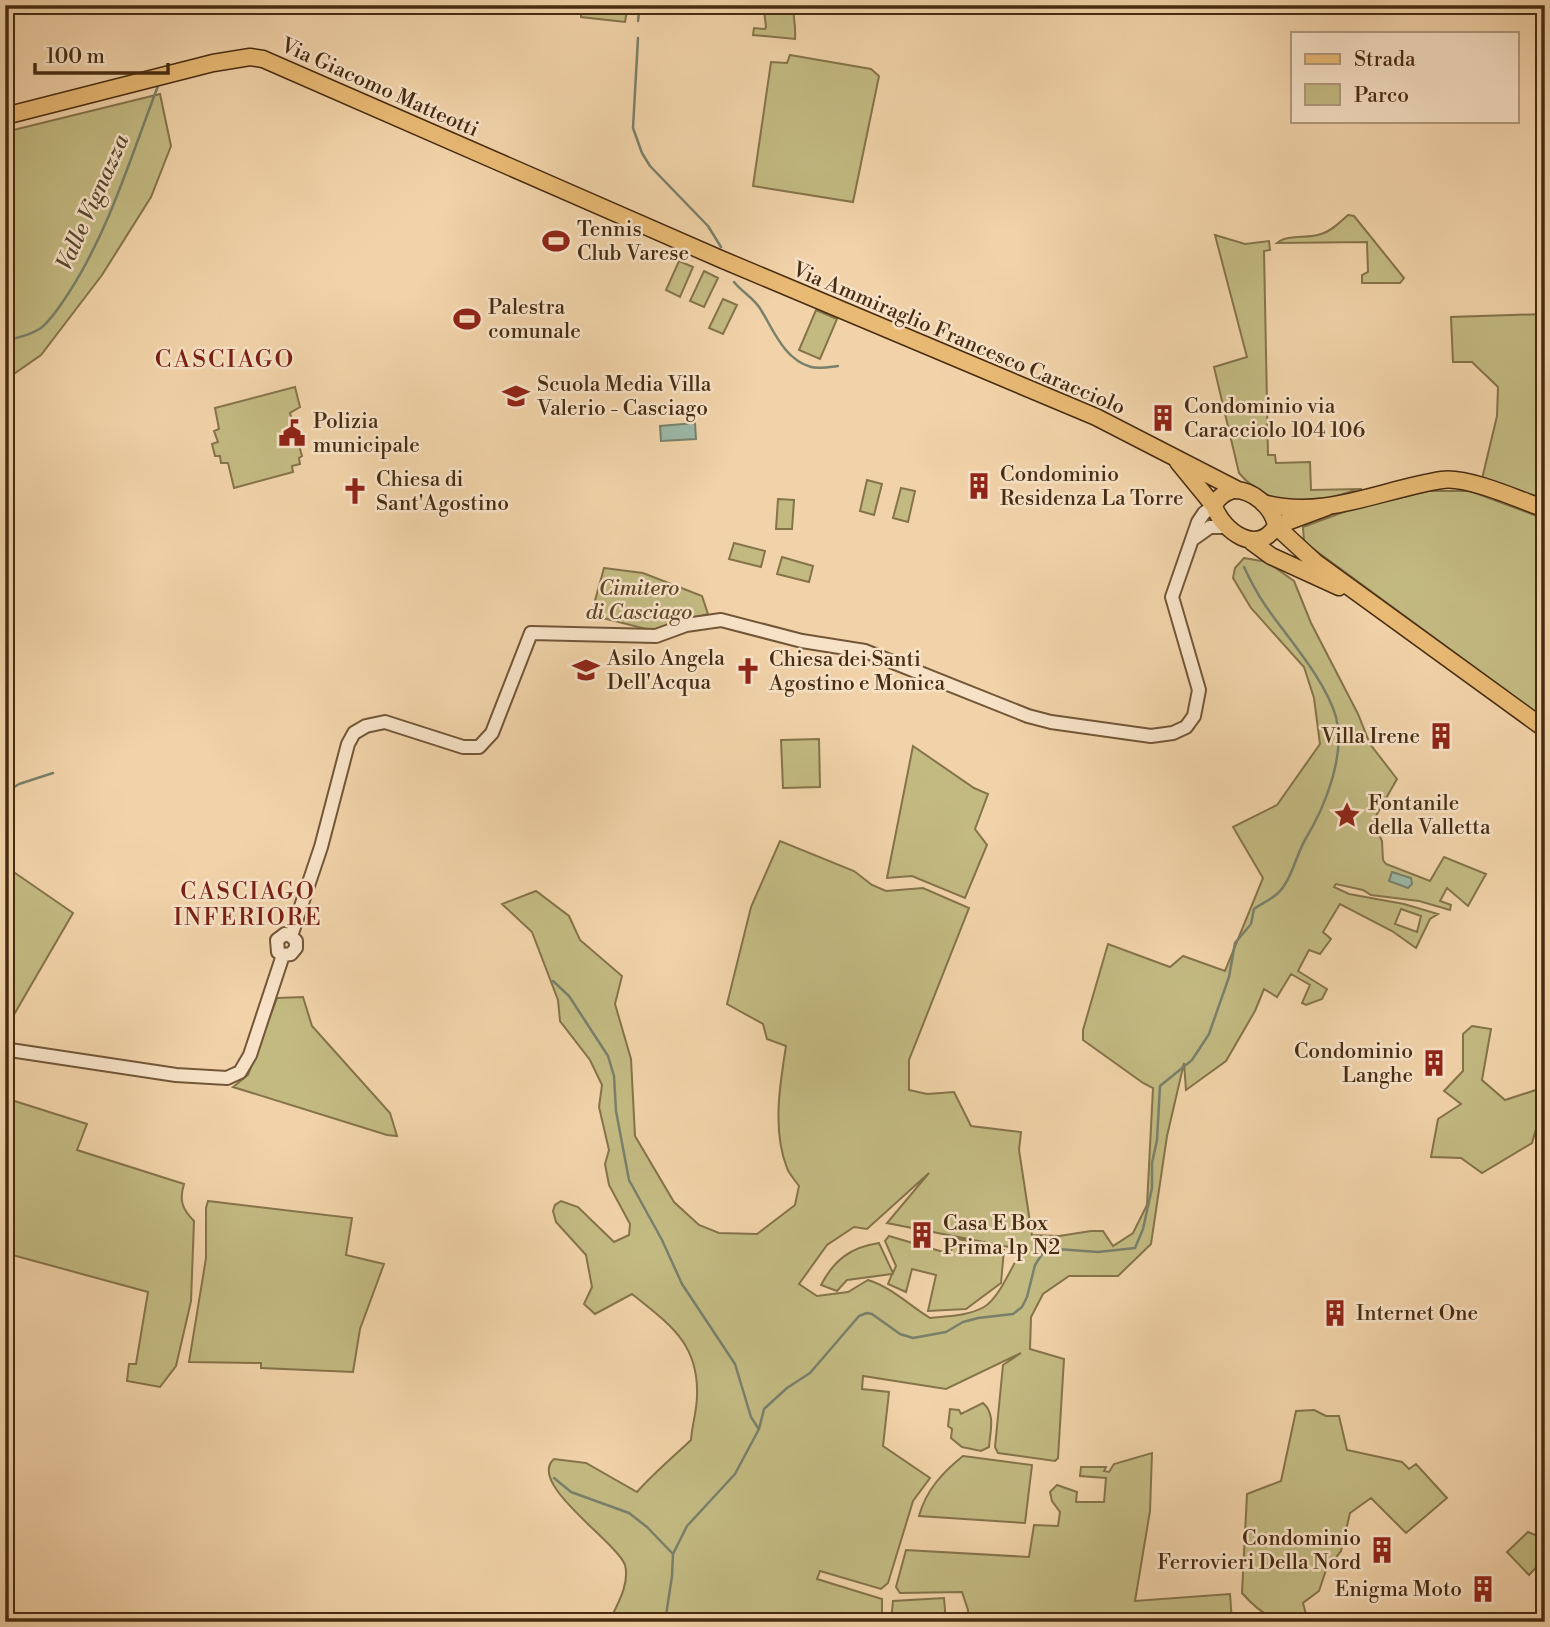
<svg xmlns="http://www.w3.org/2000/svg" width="1550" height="1627" font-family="'Libre Bodoni',serif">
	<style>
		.green { fill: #c3ba82; stroke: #85734a; stroke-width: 2; fill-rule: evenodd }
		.water { fill: #9bb8a7; stroke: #79806b; stroke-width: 2 }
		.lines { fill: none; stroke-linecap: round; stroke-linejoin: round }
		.stream { stroke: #79806b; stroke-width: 2.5 }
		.minor-casing { stroke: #725637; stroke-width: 16 }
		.major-casing { stroke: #472c11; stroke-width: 19 }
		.minor { stroke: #f7e2c7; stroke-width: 12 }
		.major { stroke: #e9ba74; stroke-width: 16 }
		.labels { text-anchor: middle; stroke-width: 5; stroke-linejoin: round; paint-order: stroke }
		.street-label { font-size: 21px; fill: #472c11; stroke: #f7e2c7 }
		.poi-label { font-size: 21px; fill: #472c11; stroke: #f7e2c7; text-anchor: start }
		.park-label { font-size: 21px; font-style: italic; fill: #604828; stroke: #f7e2c7 }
		.water-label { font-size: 23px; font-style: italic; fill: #58482f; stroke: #f7e2c7 }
		.neighbourhood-label { font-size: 23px; letter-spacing: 2px; fill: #7a1f14; stroke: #f7e2c7 }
		.quarter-label { font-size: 24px; letter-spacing: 2px; fill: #7a1f14; stroke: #f7e2c7 }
	</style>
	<rect width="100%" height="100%" fill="#f2d3a9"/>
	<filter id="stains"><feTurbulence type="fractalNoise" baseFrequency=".00286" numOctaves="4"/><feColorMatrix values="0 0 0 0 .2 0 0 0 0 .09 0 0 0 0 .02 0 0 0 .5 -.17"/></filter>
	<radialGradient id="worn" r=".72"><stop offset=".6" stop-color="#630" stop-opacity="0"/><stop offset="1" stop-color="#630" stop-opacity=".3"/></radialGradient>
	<path class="green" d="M581 5H628L625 22 581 17Z
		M790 8 793 9C794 20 796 28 795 39L753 35 754 28 765 29 766 27 764 10 789 11Z
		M790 55 871 69 879 76 853 202 753 186 771 62 787 63Z
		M160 94 171 146 151 197 102 275 41 355 5 380V132Z
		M1348 215 1354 216 1404 278 1400 283H1362V275L1368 272 1367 242 1277 243C1288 234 1308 239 1321 234 1332 231 1340 222 1348 215Z
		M1215 235 1245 244 1269 241 1270 250 1264 251 1268 455H1275L1276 463 1310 462 1311 490 1361 489V493L1353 491C1338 495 1319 502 1303 503 1279 504 1254 491 1239 473L1214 367 1247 357Z
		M679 261 693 267 680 297 666 290Z
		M704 271 718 278 704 307 690 301Z
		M723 299 737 305 723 334 709 328Z
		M816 310 837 319 820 359 799 350Z
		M1545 314V503L1482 479 1497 416 1498 387 1472 362H1453L1451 317Z
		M295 387 300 407 290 413 302 456 299 458 300 464 292 466 293 472 234 488 228 463H221L220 456H215L212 444 218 442 214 431 219 429 215 408Z
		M867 480 882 484 874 515 860 511Z
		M901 488 915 491 908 522 893 518Z
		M1428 491H1470L1545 519V719L1304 542 1303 527 1349 510Z
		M778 499 794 500 792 529H776Z
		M734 543 765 551 761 567 729 559Z
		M782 557 813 566 809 582 777 574Z
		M1244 558 1267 562 1294 581 1311 623 1358 714 1370 744 1397 779 1373 821 1382 841 1383 860 1386 864 1430 881 1444 857 1486 874 1468 906 1447 888 1440 901 1451 905 1450 910 1419 901 1371 895 1363 890 1336 884 1334 887 1349 894 1404 904 1438 914 1430 919 1416 948 1392 931 1340 904 1323 932 1331 939 1320 954 1309 950 1298 971 1327 989 1322 999 1306 1005 1302 1003 1310 985 1291 974 1277 997 1264 989 1255 1011 1226 1061 1186 1090 1184 1063 1167 1136 1151 1244 1118 1276H1069L1043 1294 1031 1317 1030 1349 1064 1359 1058 1458 1055 1461 998 1453 995 1447 1003 1365 1021 1353 946 1389 863 1376 862 1389 889 1392 883 1446 930 1478 913 1501 888 1583 881 1589 820 1571 817 1579 882 1599V1621L834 1622 824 1619 823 1622H609C617 1605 630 1584 625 1565 617 1542 526 1483 554 1459L586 1463 637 1492C654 1473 673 1457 691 1440 692 1425 697 1410 697 1396 699 1343 669 1324 632 1294L595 1314 584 1304 592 1287 586 1255 556 1222 553 1211 555 1205 561 1201 578 1207 614 1242 629 1235 630 1224 609 1185 605 1164 609 1150 599 1107 602 1085 590 1060 560 1021 558 1000 532 932 502 904 536 891 569 916 580 940 622 976 615 1004 631 1059 635 1136 674 1202 699 1225 719 1233 757 1234 795 1205 799 1186C795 1180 789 1174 787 1168 772 1130 780 1084 786 1046L767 1039 763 1024 727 1004 751 907 780 841 854 871 872 885 886 891 923 888 969 908 909 1060V1090L927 1094 954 1092 971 1126 1021 1132 1019 1150 1032 1235 1059 1236 1091 1231H1103L1113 1246 1133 1233 1147 1205 1153 1088 1143 1083 1083 1040V1030L1108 944 1170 967 1183 956 1225 971 1263 878 1233 827 1277 805 1320 744 1314 698 1304 667 1251 608 1233 578 1235 568ZM1401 909 1421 916 1417 932 1395 924ZM929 1173 887 1223 1019 1249 1026 1243C1014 1260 1001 1297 984 1307 968 1316 948 1316 930 1318 909 1305 891 1287 868 1280L848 1292 817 1296 799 1284 827 1245 854 1227 867 1229Z
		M604 568 643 573 702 596 708 614 654 631 591 615Z
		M819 739 820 787 783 788 781 740Z
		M913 746 974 788 988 794 975 829 987 845 965 898 912 876 887 878Z
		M5 866 73 913 5 1030Z
		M303 997 312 1026 390 1113 397 1136 387 1135 233 1087 248 1075 277 998Z
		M1472 1026 1491 1029 1482 1080 1505 1100 1545 1087V1114L1540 1115 1532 1143 1482 1173 1461 1158 1431 1157 1438 1119 1461 1104 1444 1091 1463 1071V1034Z
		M5 1098 87 1124 77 1150 184 1184C179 1200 182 1209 194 1221L191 1301 176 1366 160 1387 127 1381 129 1364H136L148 1292 5 1253Z
		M208 1201 352 1218 346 1255 384 1264 360 1329 353 1372 261 1368V1363L189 1362 206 1258V1208Z
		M889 1236 950 1254 955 1238 1004 1250 1001 1283 966 1309 928 1311 936 1275 912 1269 906 1292 888 1284 892 1274 847 1280 837 1291 821 1285C834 1260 851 1247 879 1243L893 1273 896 1266 885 1241Z
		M983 1403C996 1414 990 1432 989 1447L981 1451 962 1447 951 1438 952 1429 948 1426 950 1409 959 1410 961 1414Z
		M1314 1410 1326 1416H1339L1347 1450 1402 1462 1409 1469 1416 1464 1447 1498 1406 1533 1371 1498 1350 1513 1341 1551 1326 1570 1319 1591 1303 1603 1308 1622C1276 1622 1264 1618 1242 1593L1247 1494 1281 1481 1296 1411Z
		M1152 1453 1150 1511 1135 1601 1230 1594 1232 1622H968V1610L962 1592 900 1593 896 1587 906 1550 1029 1557 1034 1525 1058 1526 1060 1512 1052 1501 1050 1492 1057 1485 1077 1492 1076 1502H1104L1106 1478 1080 1476 1081 1467H1106L1104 1471 1109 1472 1114 1464Z
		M963 1456 1032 1465 1025 1523 919 1516C926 1490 943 1472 963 1456Z
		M1528 1532 1545 1539V1558L1529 1575 1507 1552Z
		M944 1598 946 1622H891L893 1601Z"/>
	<path class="water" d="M695 423 696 439 661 441 660 426Z
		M1392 872 1411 878 1412 884 1408 888 1389 881Z"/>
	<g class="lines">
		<path class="stream" d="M638 21 640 5
			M638 38 633 128 642 153 650 166 708 226 721 247
			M734 282C742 292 755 299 761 310 774 331 784 359 811 367 818 369 830 367 838 366
			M5 340C16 339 32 334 41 328 52 319 60 306 68 294 109 231 131 156 158 86
			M5 793 19 784 53 773
			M553 981 569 996 608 1056 614 1076 616 1111 629 1180 662 1240 682 1284 735 1364 751 1417 758 1428
			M554 1478 571 1492 629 1513 647 1527 673 1554
			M665 1622 672 1576 673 1554 687 1526 735 1474 759 1429 764 1409 787 1388 810 1373 859 1316 867 1313 872 1314 900 1334 913 1338 946 1332 963 1322 978 1318 1013 1314 1022 1307 1027 1297 1035 1265 1042 1254 1057 1249 1098 1252 1135 1248 1143 1229 1152 1188V1163L1157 1140 1160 1086 1192 1060 1209 1034 1229 977 1235 943 1251 924 1254 909C1261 904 1270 900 1277 894 1291 882 1296 855 1306 838 1325 807 1346 754 1336 717 1325 679 1287 637 1265 605 1257 593 1250 580 1244 567"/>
		<defs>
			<path id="minor" d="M1193 539 1210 527H1229
				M291 936 321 847 348 744 354 733 366 726 385 722 463 747H479L492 733 531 633 656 636 686 625 721 620 802 641 865 651 1028 716 1051 722 1151 736 1173 733 1186 727 1194 716 1199 690 1172 597 1198 522 1204 513 1214 506
				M283 955 278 952 277 940 285 934 291 936
				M283 955 291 954 296 948V941L291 936
				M5 1051 10 1050 176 1075 227 1078 240 1072 250 1055 283 955"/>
			<path id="major" d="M5 116 213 63 250 57 263 59 723 260 1096 417 1238 490
				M1178 462 1214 506
				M1233 490C1252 489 1273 507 1276 526 1258 556 1223 532 1214 506 1217 498 1224 493 1233 490Z
				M1263 503C1324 520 1382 489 1442 480 1467 476 1520 500 1545 509
				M1327 507 1276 526 1315 562 1545 729
				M1252 542 1271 556 1339 587"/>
		</defs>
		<use href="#minor" class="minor-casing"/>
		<use href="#major" class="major-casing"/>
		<use href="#minor" class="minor"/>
		<use href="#major" class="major"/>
	</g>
	<defs>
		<symbol id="stadium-bare" viewBox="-9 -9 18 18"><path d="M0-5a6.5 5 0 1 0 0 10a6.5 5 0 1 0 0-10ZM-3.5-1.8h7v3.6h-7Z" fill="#8f2418" stroke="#f7e2c7" stroke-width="2.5" paint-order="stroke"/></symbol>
		<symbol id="school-bare" viewBox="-9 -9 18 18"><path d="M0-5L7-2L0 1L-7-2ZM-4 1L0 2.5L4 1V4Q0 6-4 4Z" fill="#8f2418" stroke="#f7e2c7" stroke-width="2.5" paint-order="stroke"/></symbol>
		<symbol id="building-bare" viewBox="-9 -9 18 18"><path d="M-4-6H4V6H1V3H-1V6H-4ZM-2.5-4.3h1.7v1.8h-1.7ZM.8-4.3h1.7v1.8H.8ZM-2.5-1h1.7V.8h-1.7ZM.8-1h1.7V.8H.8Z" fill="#8f2418" stroke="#f7e2c7" stroke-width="2.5" paint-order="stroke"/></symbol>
		<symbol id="civic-bare" viewBox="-9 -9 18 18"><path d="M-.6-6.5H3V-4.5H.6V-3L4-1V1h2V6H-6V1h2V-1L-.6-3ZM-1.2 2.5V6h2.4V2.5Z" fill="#8f2418" stroke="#f7e2c7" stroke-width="2.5" paint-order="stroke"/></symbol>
		<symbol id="church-bare" viewBox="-9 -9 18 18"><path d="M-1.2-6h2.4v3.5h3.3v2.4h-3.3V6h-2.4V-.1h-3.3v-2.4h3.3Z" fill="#8f2418" stroke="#f7e2c7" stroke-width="2.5" paint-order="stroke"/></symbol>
		<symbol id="sight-bare" viewBox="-9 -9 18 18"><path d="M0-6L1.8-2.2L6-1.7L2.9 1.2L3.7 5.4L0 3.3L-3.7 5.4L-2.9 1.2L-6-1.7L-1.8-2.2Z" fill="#8f2418" stroke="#f7e2c7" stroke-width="2.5" paint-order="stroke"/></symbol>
	</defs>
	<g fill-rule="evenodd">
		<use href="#stadium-bare" x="537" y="222" width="38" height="38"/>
		<use href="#stadium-bare" x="448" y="300" width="38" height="38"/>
		<use href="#school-bare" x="497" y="377" width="38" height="38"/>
		<use href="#building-bare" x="1144" y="399" width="38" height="38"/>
		<use href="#civic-bare" x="273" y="414" width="38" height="38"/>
		<use href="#building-bare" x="960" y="467" width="38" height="38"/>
		<use href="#church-bare" x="336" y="472" width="38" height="38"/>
		<use href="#school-bare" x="567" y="651" width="38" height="38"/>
		<use href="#church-bare" x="729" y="652" width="38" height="38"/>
		<use href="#building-bare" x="1422" y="717" width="38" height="38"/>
		<use href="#sight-bare" x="1328" y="796" width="38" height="38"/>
		<use href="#building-bare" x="1415" y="1044" width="38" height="38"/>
		<use href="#building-bare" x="903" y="1216" width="38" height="38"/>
		<use href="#building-bare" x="1316" y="1294" width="38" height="38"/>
		<use href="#building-bare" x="1363" y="1531" width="38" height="38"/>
		<use href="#building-bare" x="1464" y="1570" width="38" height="38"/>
	</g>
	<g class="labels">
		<g class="street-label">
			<text transform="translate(380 87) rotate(24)" y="7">Via Giacomo Matteotti</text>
			<text transform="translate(959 338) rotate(23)" y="7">Via Ammiraglio Francesco Caracciolo</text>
		</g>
		<g class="poi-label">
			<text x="577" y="236">Tennis<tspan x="577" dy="24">Club Varese</tspan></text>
			<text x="488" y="314">Palestra<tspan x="488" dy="24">comunale</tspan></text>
			<text x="537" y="391">Scuola Media Villa<tspan x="537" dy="24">Valerio - Casciago</tspan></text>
			<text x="1184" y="413">Condominio via<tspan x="1184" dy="24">Caracciolo 104 106</tspan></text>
			<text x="313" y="428">Polizia<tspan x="313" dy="24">municipale</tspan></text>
			<text x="1000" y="481">Condominio<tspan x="1000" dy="24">Residenza La Torre</tspan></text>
			<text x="376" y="486">Chiesa di<tspan x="376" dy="24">Sant'Agostino</tspan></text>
			<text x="607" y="665">Asilo Angela<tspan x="607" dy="24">Dell'Acqua</tspan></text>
			<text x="769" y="666">Chiesa dei Santi<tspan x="769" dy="24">Agostino e Monica</tspan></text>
			<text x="1420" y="743" text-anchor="end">Villa Irene</text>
			<text x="1368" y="810">Fontanile<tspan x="1368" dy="24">della Valletta</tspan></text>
			<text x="1413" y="1058" text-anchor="end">Condominio<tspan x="1413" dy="24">Langhe</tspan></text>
			<text x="943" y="1230">Casa E Box<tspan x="943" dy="24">Prima 1p N2</tspan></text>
			<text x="1356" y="1320">Internet One</text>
			<text x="1361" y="1545" text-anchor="end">Condominio<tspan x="1361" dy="24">Ferrovieri Della Nord</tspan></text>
			<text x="1462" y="1596" text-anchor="end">Enigma Moto</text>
		</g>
		<g class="park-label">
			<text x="639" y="595">Cimitero<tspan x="639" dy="24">di Casciago</tspan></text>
		</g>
		<g class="water-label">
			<text transform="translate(92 202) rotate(-66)" y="8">Valle Vignazza</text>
		</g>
		<g class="neighbourhood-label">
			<text x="248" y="899">CASCIAGO<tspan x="248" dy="26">INFERIORE</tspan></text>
		</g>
		<g class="quarter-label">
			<text x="225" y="367">CASCIAGO</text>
		</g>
	</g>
	<rect width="1550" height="1627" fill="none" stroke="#f2d3a9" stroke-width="28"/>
	<rect x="7" y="7" width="1536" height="1613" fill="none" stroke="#472c11" stroke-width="3.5"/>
	<rect x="14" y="14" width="1522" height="1599" fill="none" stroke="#472c11" stroke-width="2"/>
	<rect x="1291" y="32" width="228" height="91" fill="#f7e2c7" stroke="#b1997e" stroke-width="2"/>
	<rect x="1305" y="54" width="35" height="10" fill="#e9ba74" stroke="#b1997e" stroke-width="2"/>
	<text x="1354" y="66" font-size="21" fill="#472c11">Strada</text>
	<rect x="1305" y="84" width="35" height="21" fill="#c3ba82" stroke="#b1997e" stroke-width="2"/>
	<text x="1354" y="102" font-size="21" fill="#472c11">Parco</text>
	<path d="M35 63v10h133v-10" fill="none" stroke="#472c11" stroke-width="3.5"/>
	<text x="46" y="63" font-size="21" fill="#472c11" stroke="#f7e2c7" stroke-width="5" paint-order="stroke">100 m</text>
	<rect width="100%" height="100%" filter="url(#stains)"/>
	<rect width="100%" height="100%" fill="url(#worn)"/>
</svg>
